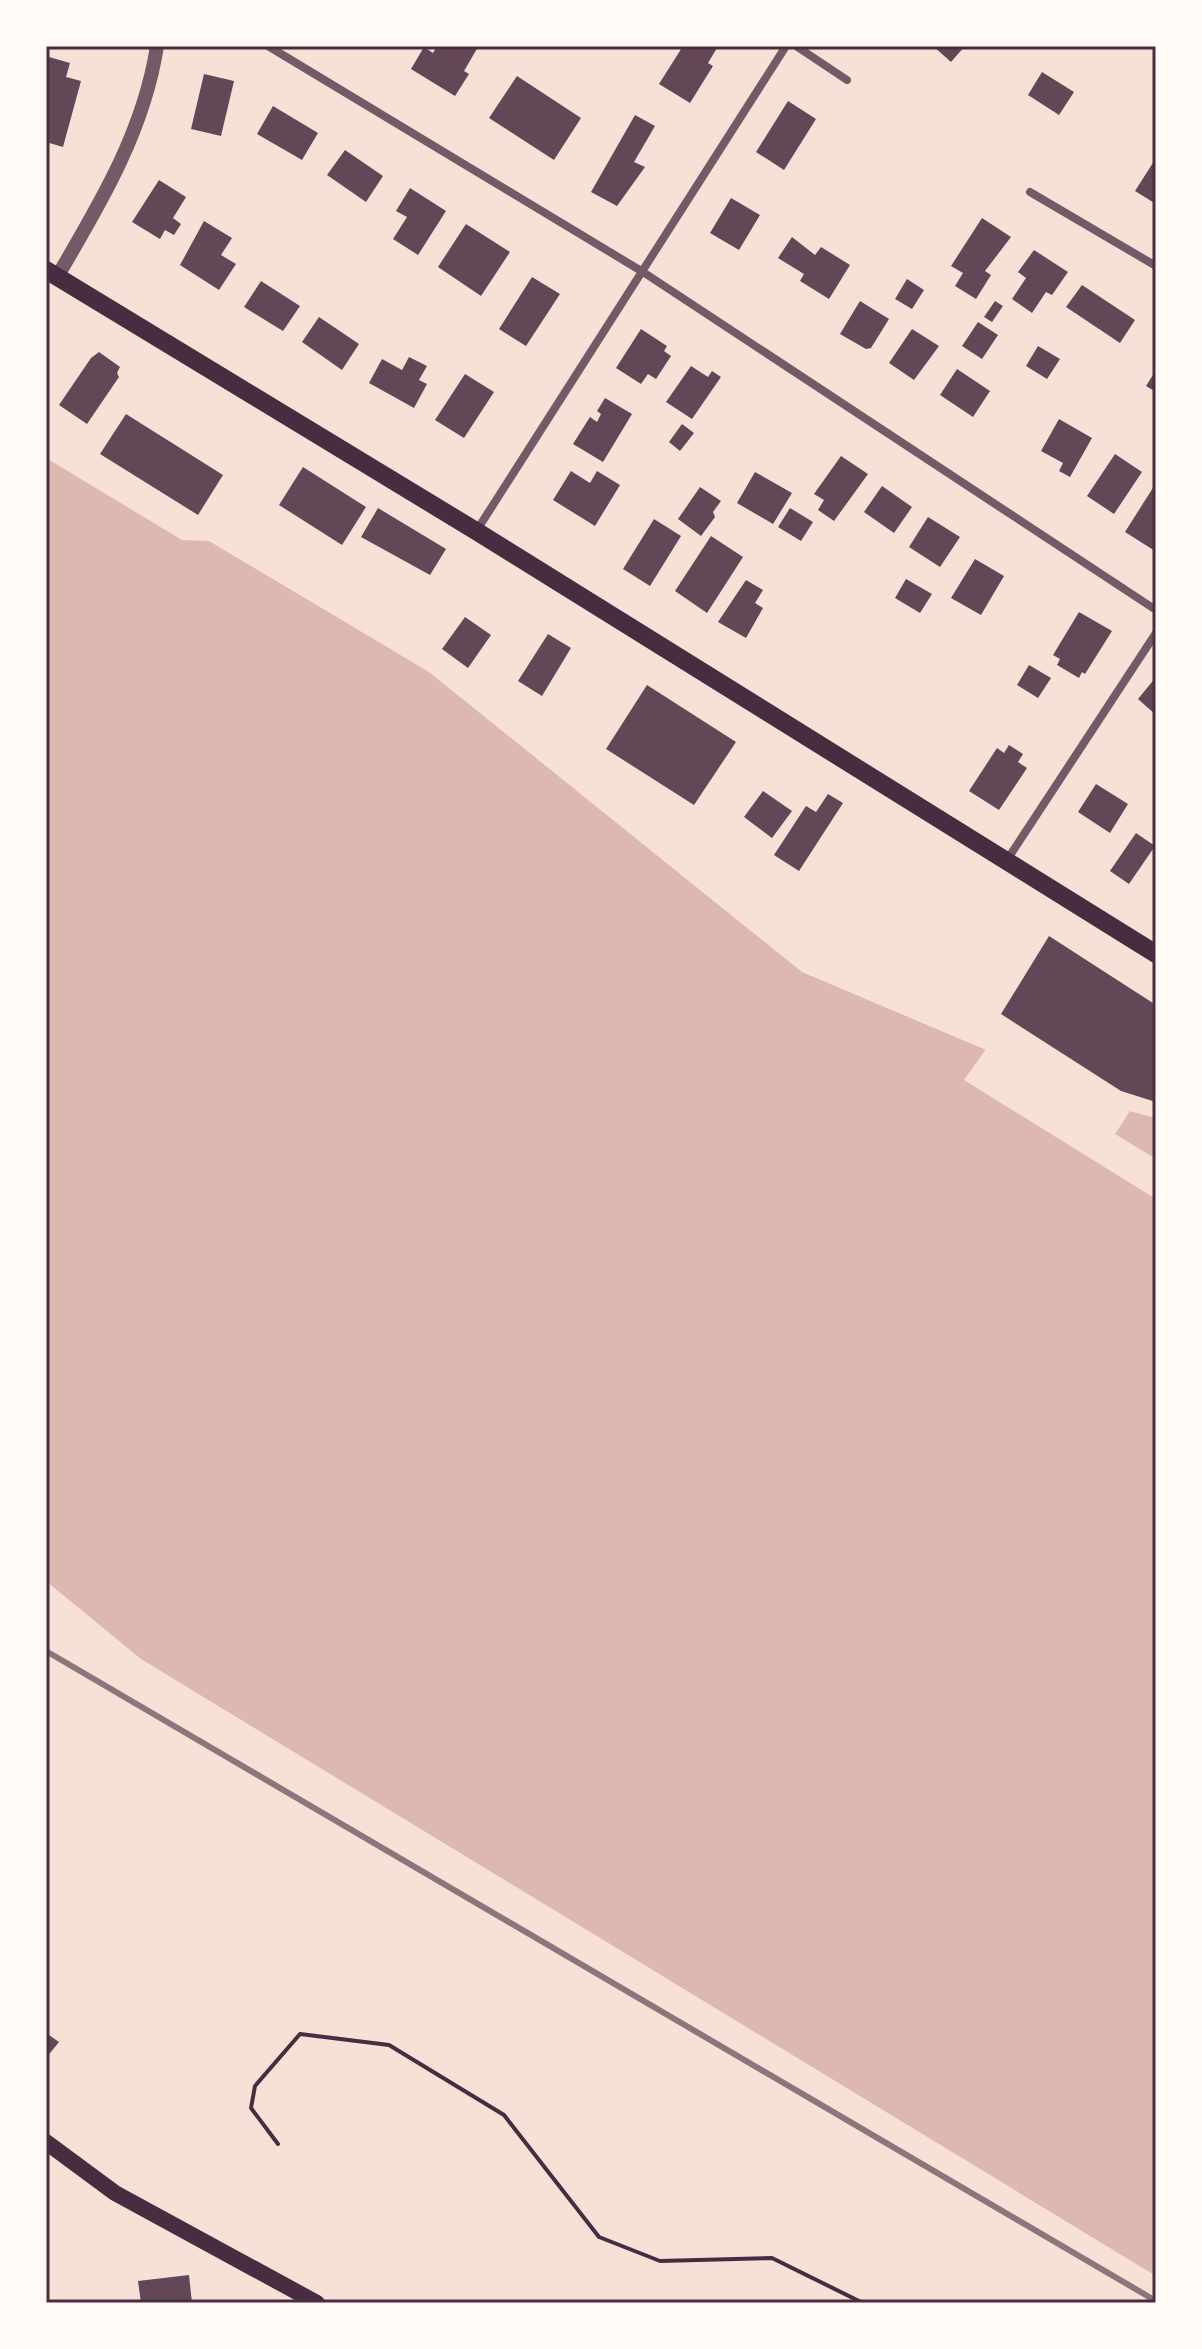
<svg xmlns="http://www.w3.org/2000/svg" width="1202" height="2349" font-family="Arial,sans-serif">
	<style>
		.water { fill: #dcb8b0 }
		.pier { fill: #f7e1d7 }
		.building { fill: #644757 }
		.lines { fill: none; stroke-linecap: round; stroke-linejoin: round }
		.path { stroke: #4a2c40; stroke-width: 4 }
		.minor { stroke: #755966; stroke-width: 8 }
		.tertiary { stroke: #755966; stroke-width: 14 }
		.secondary { stroke: #4a2c40; stroke-width: 16 }
		.primary { stroke: #4a2c40; stroke-width: 18 }
		.rail { stroke: #8f747c; stroke-width: 6 }
		.neatline { fill: none; stroke: #4a2c40; stroke-width: 3 }
	</style>
	<rect width="100%" height="100%" fill="#f7e1d7"/>
	<path class="water" d="M46 458 182 540 209 541 429 672 802 972 1130 1111 1156 1118V2276L141 1659 46 1581Z"/>
	<path class="pier" d="M986 1049 1130 1111 1115 1134 1156 1159V1199L964 1080Z"/>
	<path class="building" d="M437 46 478 47 464 71 469 74 455 96 411 69 424 47 433 53Z
		M683 46 717 48 708 63 713 66 690 103 659 84Z
		M933 46H965L951 62Z
		M49 57 70 63 66 77 81 81 63 147 46 142Z
		M1042 72 1074 92 1059 115 1028 95Z
		M204 74 234 81 221 136 191 129Z
		M517 76 581 118 554 160 489 118Z
		M788 101 816 119 784 170 756 152Z
		M273 106 318 133 302 160 257 134Z
		M635 115 655 126 634 162 645 167 617 206 591 192Z
		M345 150 383 176 366 202 327 175Z
		M1156 158V204L1135 191Z
		M159 180 186 197 173 218 181 224 174 235 165 230 160 239 132 222Z
		M410 188 446 211 418 255 393 239 407 217 396 211Z
		M731 198 760 215 739 250 710 233Z
		M982 218 1011 237 985 271 991 275 976 299 955 286 963 273 951 266Z
		M204 221 232 238 221 255 236 264 219 290 180 265Z
		M466 224 510 252 481 296 438 267Z
		M792 237 815 255 821 247 850 265 829 299 800 281 804 274 778 258Z
		M1034 250 1068 272 1052 295 1046 292 1032 313 1012 299 1026 278 1018 272Z
		M532 277 560 294 526 346 499 329Z
		M907 279 924 290 912 309 895 299Z
		M261 281 300 306 283 331 244 307Z
		M1082 285 1135 320 1120 343 1066 307Z
		M860 301 889 319 871 348 866 349 840 334Z
		M995 301 1003 306 992 322 984 317Z
		M319 317 359 344 342 370 302 342Z
		M978 322 998 335 982 359 962 346Z
		M641 329 667 346 664 351 671 356 656 379 648 374 641 384 616 368Z
		M912 329 939 346 914 380 889 363Z
		M1038 346 1060 359 1047 379 1026 366Z
		M99 352 120 367 117 373 119 377 87 424 59 405 91 358Z
		M409 357 427 366 419 380 427 384 414 408 369 383 382 359 402 370Z
		M691 366 708 377 712 371 721 377 692 419 666 402Z
		M957 369 990 391 973 417 940 395Z
		M1156 370V392L1146 386Z
		M465 374 494 392 464 438 435 420Z
		M605 398 632 414 603 462 573 444 590 417 597 422 601 414 597 411Z
		M126 414 223 475 198 515 100 454Z
		M1059 419 1092 438 1070 477 1059 471 1063 463 1041 451Z
		M682 424 694 433 680 451 669 442Z
		M1115 454 1142 472 1114 514 1087 496Z
		M841 456 868 474 834 521 818 510 824 500 814 494Z
		M303 467 366 507 342 545 279 505Z
		M571 471 590 483 597 471 620 485 595 526 553 500Z
		M755 472 792 493 773 524 737 503Z
		M1156 483V549L1155 551 1125 532Z
		M882 486 912 507 894 533 864 512Z
		M700 487 721 501 713 512 715 517 701 536 678 519Z
		M378 508 446 549 430 575 361 537Z
		M790 508 813 522 801 541 778 527Z
		M928 517 960 537 940 567 909 547Z
		M654 519 681 536 650 586 623 569Z
		M711 536 743 557 707 613 675 591Z
		M975 559 1004 576 981 615 951 598Z
		M906 579 932 594 920 613 895 598Z
		M746 580 763 590 755 603 763 608 746 638 718 622Z
		M1079 612 1112 631 1085 674 1082 672 1079 678 1057 665 1060 659 1053 655Z
		M465 617 491 635 468 668 442 649Z
		M548 634 571 648 542 696 518 681Z
		M1029 665 1051 678 1038 698 1017 685Z
		M1156 677V715L1138 699Z
		M647 685 736 742 694 805 606 749Z
		M1009 745 1023 754 1018 762 1027 768 999 810 969 791 997 748 1004 753Z
		M1096 784 1128 804 1110 833 1078 812Z
		M763 791 792 811 772 838 744 817Z
		M828 794 843 803 799 871 774 855 806 806 816 812Z
		M1136 833 1155 846 1129 884 1110 871Z
		M1049 936 1156 1005V1102L1121 1091 1001 1014Z
		M46 2033 59 2042 46 2058Z
		M189 2275 192 2303H141L138 2281Z"/>
	<g class="lines">
		<path class="path" d="M278 2144 251 2108 255 2086 300 2034 389 2045 504 2115 599 2237 660 2261 772 2258 863 2303"/>
		<path class="minor" d="M268 46 643 272 1156 610
			M796 46 847 80
			M1030 192 1156 266
			M477 530 786 46
			M1007 860 1156 633"/>
		<path class="tertiary" d="M57 277C100 204 144 131 157 46"/>
		<path class="secondary" d="M46 2142 115 2193 317 2303"/>
		<path class="primary" d="M46 270 476 531 1156 954"/>
		<path class="rail" d="M46 1651 1156 2301"/>
	</g>
	<rect width="1202" height="2349" fill="none" stroke="#fffaf5" stroke-width="96"/>
	<rect x="48" y="48" width="1106" height="2253" class="neatline"/>
</svg>
